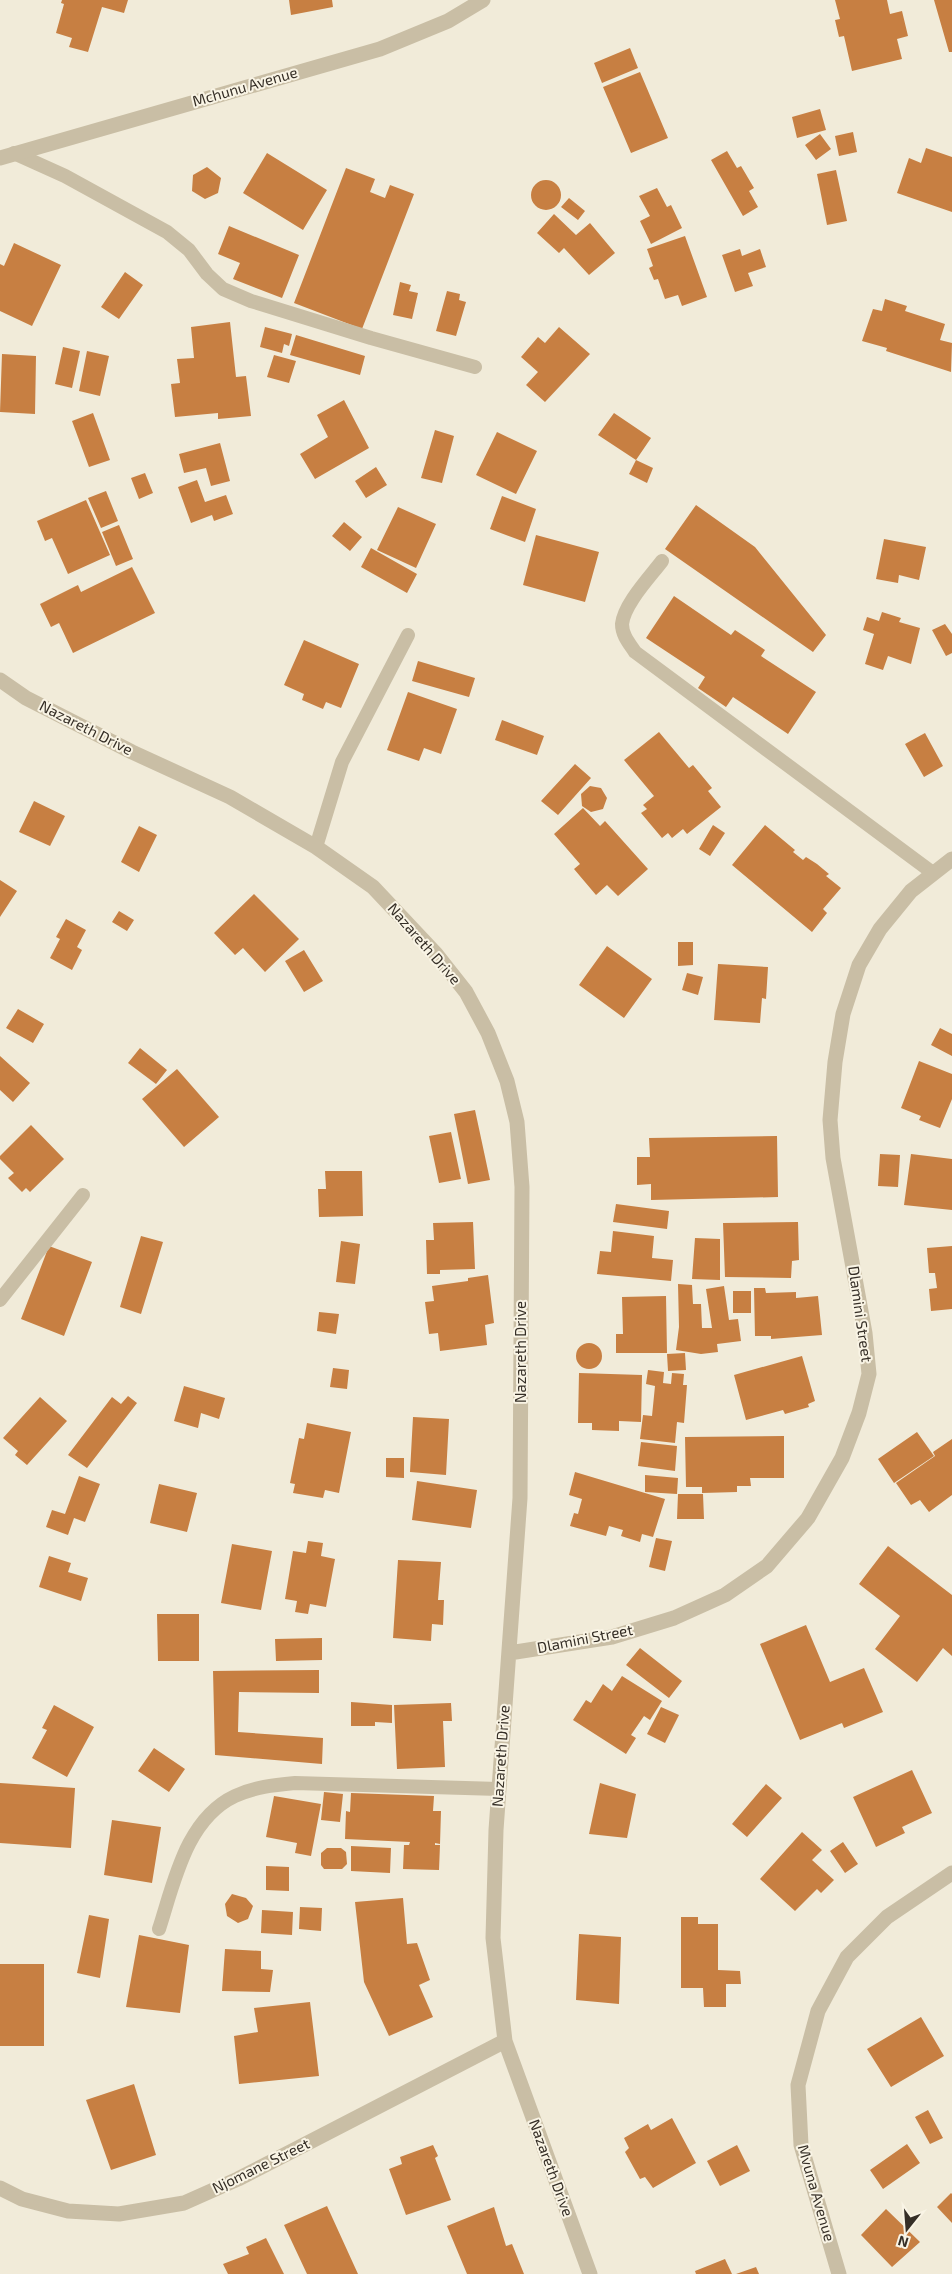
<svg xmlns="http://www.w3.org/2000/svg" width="952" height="2274" font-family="'Exo 2',sans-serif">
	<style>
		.building { fill: #c77f42 }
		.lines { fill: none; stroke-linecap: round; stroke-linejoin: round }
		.lane { stroke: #c9bea5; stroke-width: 14 }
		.street { stroke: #c9bea5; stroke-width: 15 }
		.labels { text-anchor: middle; stroke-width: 4; stroke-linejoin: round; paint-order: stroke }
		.street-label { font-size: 15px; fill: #352e26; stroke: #f9f4e5 }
	</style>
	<rect width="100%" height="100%" fill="#f1ebd9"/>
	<path class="building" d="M62 0H128L124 13 102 7 88 52 69 47 72 38 56 33 64 4 61 3Z
		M289 0H332L333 7 291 15Z
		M835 0H887L890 14 902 11 908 36 897 39 902 59 852 71 844 36 839 37 835 20 840 19Z
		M934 0H952V52H949Z
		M630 48 638 68 602 83 594 63Z
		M640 72 668 138 631 153 603 87Z
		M820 109 826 130 797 138 792 117Z
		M853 132 857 152 839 156 835 136Z
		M820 134 831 149 816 160 805 145Z
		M926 148 952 157V212L897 193 909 158 921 163Z
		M727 151 737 168 741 166 754 188 749 191 758 207 743 216 711 160Z
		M267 153 327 190 303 230 243 193Z
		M207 167 221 178 218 193 205 199 192 191 193 175Z
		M346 168 375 179 370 192 385 198 390 185 414 194 362 329 294 303Z
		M836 170 847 221 827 225 817 174Z
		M531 195a15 15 0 1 1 30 0a15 15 0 1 1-30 0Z
		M657 188 667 207 671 205 682 228 651 244 640 221 650 216 639 196Z
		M569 198 585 211 578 220 561 207Z
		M554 214 576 235 590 223 615 253 589 275 564 248 559 253 537 233Z
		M229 226 299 255 282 298 233 279 240 263 218 254Z
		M685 236 707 297 682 306 678 295 665 299 658 279 654 280 649 268 653 266 647 249Z
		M14 243 61 265 32 326 0 311V264L4 266Z
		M740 249 742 256 760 249 766 267 748 273 753 286 735 292 722 255Z
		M125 272 143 285 119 319 101 307Z
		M400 282 411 285 409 291 418 293 412 319 393 315Z
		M447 291 460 294 459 300 466 302 456 336 436 331Z
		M885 299 907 306 905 311 945 324 940 340 952 343 951 372 886 351 887 348 862 341 873 309 882 311Z
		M230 322 236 377 246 376 251 416 218 419V413L175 417 171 384 180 383 177 359 194 358 191 327Z
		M265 327 292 334 289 346 284 344 282 353 260 347Z
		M559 327 590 354 545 402 526 385 538 372 521 357 538 337 545 343Z
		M296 335 365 356 360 375 290 355Z
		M63 347 80 351 72 388 55 384Z
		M87 351 109 356 100 396 79 391Z
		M2 354 36 356 35 414 0 412Z
		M274 355 296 361 289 383 267 377Z
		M344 400 369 448 315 479 300 454 328 437 317 415Z
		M93 413 110 460 89 467 72 421Z
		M614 413 651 438 636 460 653 468 647 483 629 474 636 460 598 435Z
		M435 430 454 436 442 483 421 478Z
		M497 432 537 451 516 494 476 475Z
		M220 443 230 481 211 486 206 468 184 473 179 454Z
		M376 467 387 485 366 498 355 481Z
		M145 473 153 493 139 499 131 478Z
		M197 480 205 502 226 495 233 514 214 521 212 515 191 523 178 487Z
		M106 491 118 521 101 528 88 498Z
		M502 496 536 509 525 542 490 529Z
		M86 500 110 555 68 574 52 538 45 541 37 521Z
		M696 505 755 547 826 635 813 652 665 549Z
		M398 507 436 524 416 568 377 550Z
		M344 522 362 537 350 551 332 536Z
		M119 525 133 559 116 566 102 532Z
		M536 535 599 552 585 602 523 585Z
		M884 539 926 547 919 580 899 575 898 583 876 579Z
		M371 548 417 574 407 593 361 567Z
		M132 567 155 613 73 653 59 623 51 627 40 604 78 585 81 592Z
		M674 596 731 635 735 630 765 650 761 656 816 692 788 734 733 697 726 707 698 688 705 677 646 638Z
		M882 612 901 618 899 622 920 628 911 664 888 656 883 670 865 664 874 634 863 630 867 617 879 621Z
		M945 624 952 634V653L946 656 932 630Z
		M304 640 359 664 341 708 326 702 323 709 302 700 304 694 284 685Z
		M418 661 475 678 469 697 412 681Z
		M408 692 457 709 441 754 424 748 419 761 387 750Z
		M502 720 544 736 537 755 495 740Z
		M659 732 689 768 693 765 712 788 708 791 721 807 687 834 683 829 672 838 668 833 662 838 641 813 647 809 643 805 654 796 624 760Z
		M925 733 943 766 924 777 905 744Z
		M575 764 591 778 558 815 541 801Z
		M590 786 601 788 607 798 603 809 591 812 582 806 581 794Z
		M34 801 65 816 50 846 19 832Z
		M583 808 600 826 605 821 648 869 618 896 607 885 596 895 574 869 580 864 554 834Z
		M713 825 725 833 710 856 699 849Z
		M765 825 795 850 793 852 803 860 806 857 817 864 829 874 826 876 841 888 823 909 827 913 812 932 732 865Z
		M139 826 157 835 139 872 121 862Z
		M0 880 17 891 0 917Z
		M254 894 299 939 265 972 243 948 235 955 214 933Z
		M119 911 134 920 127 931 112 922Z
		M66 919 86 930 77 947 82 950 72 970 50 958 60 939 56 937Z
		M678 942H693V965L678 966Z
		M607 946 652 979 624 1018 579 985Z
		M304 950 323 981 304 992 285 961Z
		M718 964 768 967 766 999 762 998 760 1023 714 1020Z
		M687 973 703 977 698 995 682 990Z
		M18 1009 44 1024 33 1043 6 1028Z
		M940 1028 952 1034V1056L931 1045Z
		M140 1048 167 1070 156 1084 128 1063Z
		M0 1056 30 1083 13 1102 0 1090Z
		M919 1061 952 1074V1099L940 1128 919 1120 921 1116 901 1108Z
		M177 1069 219 1117 184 1147 142 1099Z
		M475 1110 490 1180 468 1184 454 1114Z
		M31 1125 64 1159 30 1192 26 1188 22 1192 8 1178 14 1173 0 1159V1156Z
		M451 1132 461 1179 439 1183 429 1136Z
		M777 1136 778 1197 651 1200V1184L637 1185V1157H650L649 1138Z
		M880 1154 900 1155 898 1187 878 1186Z
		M911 1154 952 1159V1210L904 1205Z
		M325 1171H362L363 1216 319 1217 318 1189H326Z
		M616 1204 669 1211 667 1229 613 1222Z
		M473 1222 475 1269 440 1270V1274H427L426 1240H434L433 1223Z
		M798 1222 799 1260 792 1261 791 1278 725 1277 723 1223Z
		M613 1231 654 1236 652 1258 673 1260 671 1281 597 1274 600 1251 611 1252Z
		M141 1236 163 1242 141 1314 120 1307Z
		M695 1238 720 1239V1280L692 1279Z
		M341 1241 360 1244 355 1284 336 1282Z
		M49 1246 92 1262 64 1336 21 1319Z
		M952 1246V1309L931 1311 929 1289 937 1288 935 1273H929L927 1248Z
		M488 1275 494 1323 485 1325 487 1345 440 1351 438 1333 429 1334 425 1302 434 1301 432 1286 468 1281V1278Z
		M678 1284 692 1285 693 1304H701L702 1328H712L706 1289 724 1286 729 1320 738 1319 741 1341 717 1344 718 1352 701 1354 676 1350 679 1327Z
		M754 1288H765L766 1293 796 1292V1298L818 1296 822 1335 771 1339V1336H755Z
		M733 1291H751V1313H733Z
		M666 1296 667 1353H616V1334H623L622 1297Z
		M319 1312 339 1314 336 1334 317 1331Z
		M576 1356a13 13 0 1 1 26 0a13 13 0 1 1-26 0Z
		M685 1353 686 1370 668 1371 667 1354Z
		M802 1356 815 1401 808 1404 809 1407 785 1414 783 1410 746 1420 734 1375Z
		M333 1368 349 1370 347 1389 330 1387Z
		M648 1370 664 1372 663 1383 671 1384 672 1373 684 1374 683 1385H687L684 1423 677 1422 675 1443 640 1439 643 1415 652 1416 655 1386 646 1384Z
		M579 1373 642 1375 641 1422 619 1421V1431L592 1430V1423H578Z
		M184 1386 225 1398 219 1419 201 1413 198 1428 174 1421Z
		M128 1396 137 1403 87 1468 68 1455 112 1397 121 1404Z
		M40 1397 67 1421 27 1465 15 1455 18 1451 3 1438Z
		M413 1417 449 1419 446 1475 410 1472Z
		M307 1423 351 1432 339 1493 325 1490 323 1498 293 1493 295 1484 290 1483 299 1438 304 1439Z
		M917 1432 934 1456 894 1483 878 1459Z
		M784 1436V1478H750L751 1486H737V1492L702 1493V1487H686L685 1437Z
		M952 1439V1495L929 1512 920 1500 911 1505 896 1483 935 1456 933 1452Z
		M641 1442 677 1446 675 1471 638 1466Z
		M386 1458H404V1478L386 1477Z
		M575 1472 665 1499 653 1537 642 1534 640 1542 621 1536 623 1530 609 1526 606 1536 570 1526 574 1513 578 1514 582 1499 569 1495Z
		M645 1475 678 1478 677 1494 645 1492Z
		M79 1476 100 1484 85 1522 74 1518 68 1535 46 1527 52 1510 65 1514Z
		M417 1481 477 1490 471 1528 412 1520Z
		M159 1484 197 1493 187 1532 150 1523Z
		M678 1494H703L704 1519H677Z
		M656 1538 672 1541 665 1571 649 1567Z
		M308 1541 323 1543 321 1556 335 1559 326 1607 310 1604 308 1614 295 1612 297 1601 285 1599 293 1551 306 1553Z
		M232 1544 272 1551 261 1610 221 1603Z
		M888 1546 952 1595V1656L943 1648 917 1682 875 1649 900 1616 859 1584Z
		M49 1556 71 1563 68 1572 88 1578 81 1601 39 1587Z
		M398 1560 441 1562 438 1600H444L443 1625 432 1624 431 1641 393 1638Z
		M157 1614H199V1661H158Z
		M806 1625 830 1682 864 1668 883 1712 844 1728 842 1723 800 1740 760 1644Z
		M322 1638V1660L276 1661 275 1639Z
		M640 1648 682 1681 669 1698 626 1665Z
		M319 1670V1693L239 1692 238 1732 323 1738 322 1764 215 1755 213 1671Z
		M622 1676 662 1701 650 1720 644 1716 631 1735 636 1738 626 1754 573 1720 586 1700 591 1703 603 1684 612 1691Z
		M351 1702 392 1705V1723L375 1722V1726H351Z
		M451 1703 452 1721H443L445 1767 397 1769 394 1705Z
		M54 1705 94 1727 67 1777 32 1758 47 1730 42 1728Z
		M661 1707 679 1715 665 1743 647 1734Z
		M154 1748 185 1769 169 1792 138 1771Z
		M912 1770 932 1813 902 1827 905 1833 876 1847 853 1797Z
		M0 1783 75 1788 71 1848 0 1843Z
		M600 1783 636 1794 627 1838 589 1834Z
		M766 1784 782 1798 747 1837 732 1824Z
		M324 1792 343 1794 340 1822 321 1820Z
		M351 1793 434 1796 433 1811H441L440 1844 435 1843V1845H440L439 1870 403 1869 404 1845H409L410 1842 345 1839 346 1811 350 1812Z
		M274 1796 321 1804 311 1856 295 1853 297 1843 266 1837Z
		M112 1820 161 1827 152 1883 104 1875Z
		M802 1832 822 1850 812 1860 834 1880 821 1893 817 1889 795 1911 760 1879Z
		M843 1842 858 1864 845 1873 830 1851Z
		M351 1846 391 1848 390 1873 351 1871Z
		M327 1848H341L346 1852 347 1864 342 1869H324L321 1865V1853Z
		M266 1866 289 1867V1891L266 1890Z
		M232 1894 246 1898 253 1906 248 1919 238 1923 227 1916 225 1904Z
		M403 1898 407 1944 417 1943 430 1980 419 1985 433 2017 389 2036 364 1982 355 1902Z
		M300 1907 322 1908 321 1931 299 1929Z
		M262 1910 293 1912 292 1935 261 1933Z
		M89 1915 109 1919 100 1978 77 1973Z
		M681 1917H698V1924H718V1970L740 1971 741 1984H726V2007H704L703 1988H681Z
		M579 1934 621 1937 619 2004 576 2000Z
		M139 1935 189 1945 180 2013 126 2007Z
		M225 1949 261 1951V1969L273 1970 270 1992 222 1991Z
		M0 1964H44V2046H0Z
		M310 2002 319 2076 239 2084 234 2036 258 2032 254 2008Z
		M921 2017 944 2056 891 2087 867 2049Z
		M134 2084 156 2155 111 2170 86 2100Z
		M928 2110 943 2138 930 2144 915 2117Z
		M672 2118 696 2163 653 2188 645 2177 640 2179 625 2152 629 2148 624 2138 648 2124 651 2130Z
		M907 2144 920 2163 883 2189 870 2170Z
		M433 2145 438 2156 435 2158 451 2200 406 2215 389 2169 402 2164 400 2157Z
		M737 2145 750 2171 720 2186 707 2161Z
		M951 2193 952 2194V2223L937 2207Z
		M327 2206 358 2274H307L284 2225Z
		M494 2207 506 2246 512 2244 524 2274H467L447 2226Z
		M886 2209 920 2242 892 2267 861 2235Z
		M266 2238 284 2274H228L223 2264 249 2254 246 2247Z
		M725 2259 732 2274H696L695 2271Z
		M756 2267 759 2274H736Z"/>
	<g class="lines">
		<path class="lane" d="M14 153 65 176 167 232 189 250 207 274 223 289 251 301 371 338 475 367
			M662 561C650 577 624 604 622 624 622 635 629 643 635 652L933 873
			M316 847 342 762 408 635
			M0 1300 83 1195
			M159 1929C174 1883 186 1819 235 1796 254 1787 274 1785 295 1783L499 1789"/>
		<path class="street" d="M0 158 380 49 448 21 483 0
			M0 680 26 698 132 752 230 797 316 847 373 887 436 954 466 992 488 1033 507 1081 517 1122 522 1187 520 1498 496 1830 493 1938 505 2041 590 2274
			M509 1653 612 1637 674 1618 725 1595 767 1566 808 1518 842 1458 859 1413 869 1374 865 1333 833 1158 830 1120 835 1062 843 1014 859 965 880 929 911 891 952 859
			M0 2188 22 2199 68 2211 119 2214 184 2203 238 2179 505 2041
			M839 2274 801 2145 798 2085 818 2011 847 1957 887 1917 952 1873"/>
	</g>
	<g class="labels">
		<g class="street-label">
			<text transform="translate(245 87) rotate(-16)" y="5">Mchunu Avenue</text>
			<text transform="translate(86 728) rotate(27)" y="5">Nazareth Drive</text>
			<text transform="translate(424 944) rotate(49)" y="5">Nazareth Drive</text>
			<text transform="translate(860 1314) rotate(82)" y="5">Dlamini Street</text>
			<text transform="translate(521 1352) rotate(-90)" y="5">Nazareth Drive</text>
			<text transform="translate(585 1639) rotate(-11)" y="5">Dlamini Street</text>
			<text transform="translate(501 1756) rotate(-86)" y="5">Nazareth Drive</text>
			<text transform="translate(261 2166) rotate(-26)" y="5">Njomane Street</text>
			<text transform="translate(551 2168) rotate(70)" y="5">Nazareth Drive</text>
			<text transform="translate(816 2193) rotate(74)" y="5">Mvuna Avenue</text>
		</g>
	</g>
	<g transform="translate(907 2229) rotate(197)" stroke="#f9f4e5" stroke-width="4" paint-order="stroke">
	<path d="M0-4L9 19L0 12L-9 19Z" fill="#352e26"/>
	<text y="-8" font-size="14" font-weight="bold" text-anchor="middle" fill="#352e26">N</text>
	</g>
</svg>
